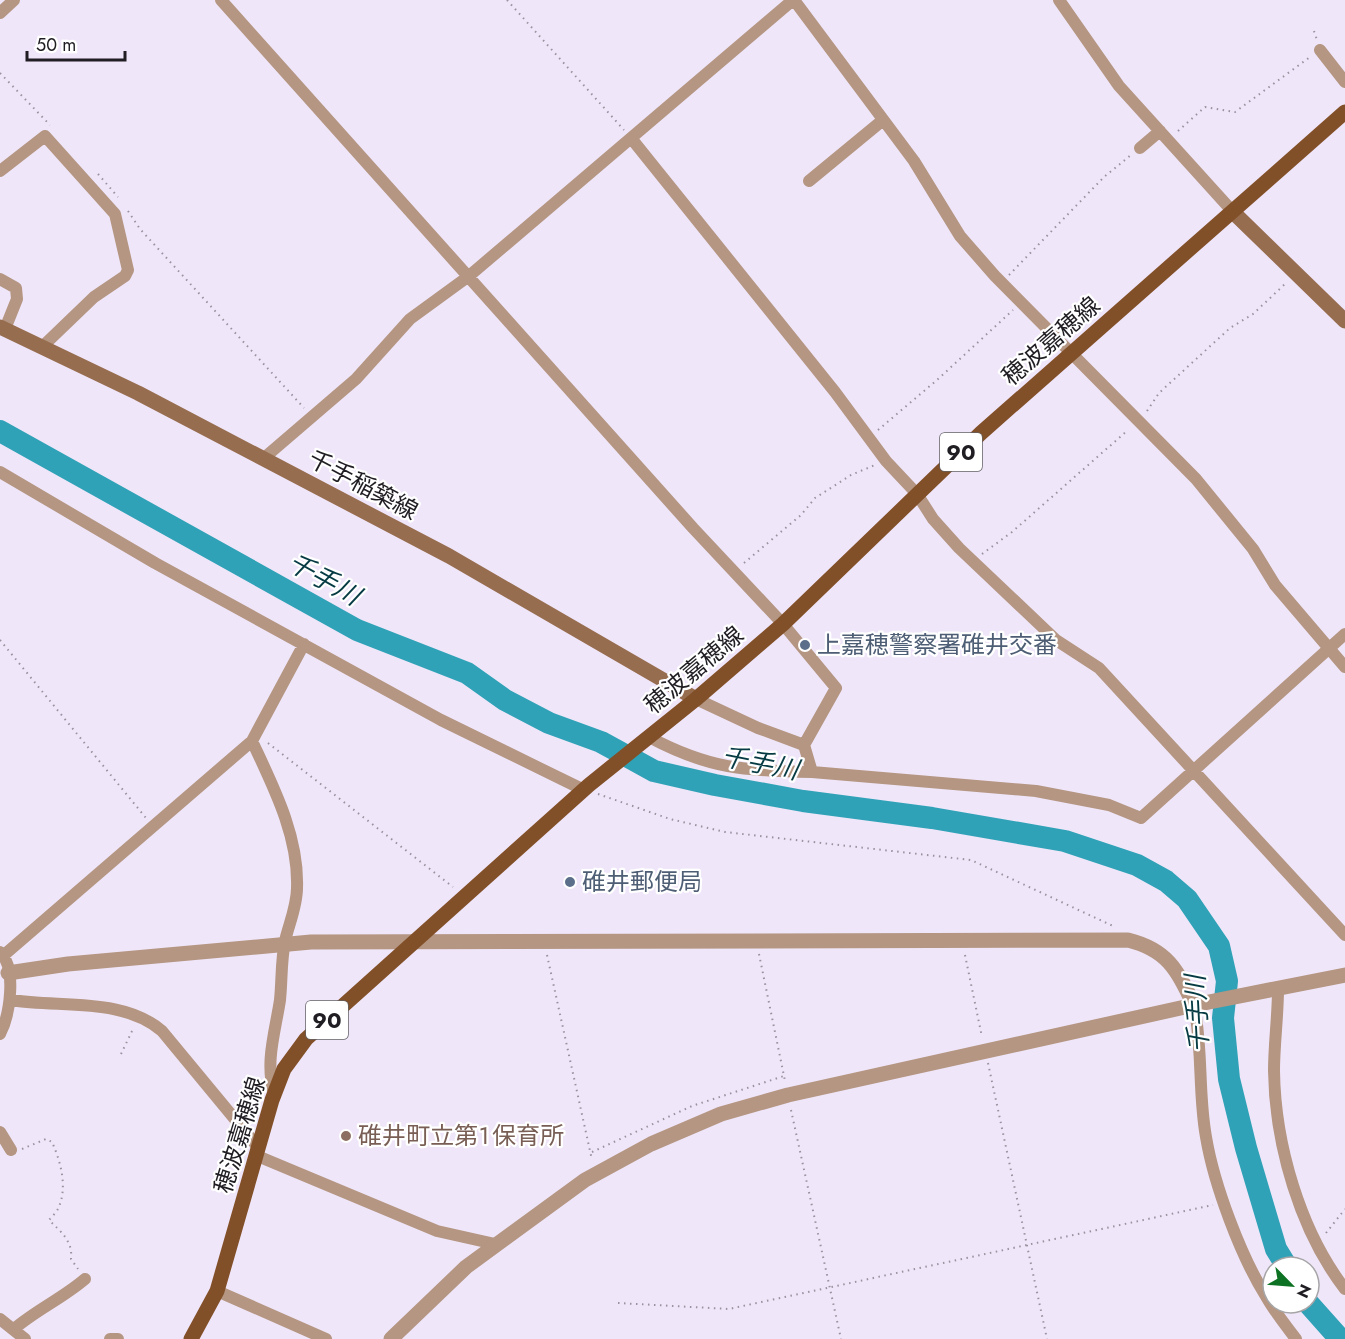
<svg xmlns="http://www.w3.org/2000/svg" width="1345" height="1339" font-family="Jost,'Noto Sans JP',sans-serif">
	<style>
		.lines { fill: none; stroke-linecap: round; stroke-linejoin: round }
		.river { stroke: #30a2b7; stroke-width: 22 }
		.path { stroke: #99929f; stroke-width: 2; stroke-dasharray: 1.5 4.5; stroke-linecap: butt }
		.minor { stroke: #b49682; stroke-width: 12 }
		.tertiary { stroke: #b49682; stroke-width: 15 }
		.secondary { stroke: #976d4f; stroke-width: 15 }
		.primary { stroke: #825028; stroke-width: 15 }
		.service-dot { fill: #5c6f8a; stroke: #fff; stroke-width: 2 }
		.education-dot { fill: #8d6e63; stroke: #fff; stroke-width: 2 }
		.labels { text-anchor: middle; stroke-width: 4.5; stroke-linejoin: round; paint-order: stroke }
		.shield { fill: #fff; stroke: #636165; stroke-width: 1.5 }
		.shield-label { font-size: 22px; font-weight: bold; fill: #201d23 }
		.street-label { font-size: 24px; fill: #201d23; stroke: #fff }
		.service-label { font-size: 24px; fill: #4e5e75; stroke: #fff; text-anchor: start }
		.education-label { font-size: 24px; fill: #785e54; stroke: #fff; text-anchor: start }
		.water-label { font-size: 26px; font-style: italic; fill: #073b44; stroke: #fff }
	</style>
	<rect width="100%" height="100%" fill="#f0e6f9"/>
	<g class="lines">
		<path class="river" d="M0 431 357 630 467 673 505 700 549 723 601 742 654 771 715 785 803 801 932 818 1065 841 1137 865 1166 881 1187 899 1219 946 1227 981 1223 1018 1229 1079 1246 1148 1276 1249 1287 1267
			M1308 1303 1340 1339"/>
		<path class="path" d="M507 0 624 130
			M1314 31 1317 40
			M0 73 50 125
			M1178 131 1205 107 1235 112 1310 57
			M98 174 118 197
			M128 211 140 229 304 408
			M1009 275 1104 177 1131 155
			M1147 411 1159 393 1230 328 1253 314 1285 284
			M878 430 937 380 1013 310
			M982 554 1012 532 1128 430
			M744 563 801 515 815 498 851 475 875 465
			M0 640 146 818
			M268 743 453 887
			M598 794 670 819 725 832 971 860 1113 926
			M759 954 785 1081
			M547 955 592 1160
			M965 955 982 1037
			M121 1054 134 1027
			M988 1063 1047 1339
			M791 1110 841 1339
			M22 1149 46 1139 52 1142C60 1160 67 1184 60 1204 59 1209 53 1216 49 1220 61 1232 73 1241 71 1259L78 1269
			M592 1152 692 1106 784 1076
			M1326 1233 1345 1209
			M618 1303 729 1309 1213 1205"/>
		<path class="minor" d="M221 0 693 528 783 624 836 688 804 745
			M794 0 914 161 960 236 995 276 1196 479 1253 549 1275 585 1345 667
			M1059 0 1119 86 1234 213
			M0 13 14 0
			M1320 50 1345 82
			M631 138 835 392 886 461 917 494 933 519 959 548 1056 640 1099 668 1345 935
			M1140 148 1160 131
			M0 171 45 136 115 214 128 270 125 276 94 297 42 347
			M809 181 883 120
			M0 279 16 288 17 299 5 329
			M264 458 356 379 410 319 469 276 793 0
			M0 472 155 563 441 720 584 790
			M696 699 758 728 804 745 812 772 1036 791 1109 805 1141 818 1345 634
			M649 737C709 769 745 771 812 772
			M252 741C273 786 299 836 297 888 297 906 289 924 285 941 281 960 282 981 280 1000 275 1033 265 1061 274 1094
			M0 952C17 968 10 1015 0 1034
			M4 955 252 741 304 644
			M1278 989C1278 1016 1274 1044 1274 1071 1275 1144 1300 1231 1345 1289
			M11 1000C60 1008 123 997 162 1031L257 1146
			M1194 1005C1203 1049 1198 1093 1206 1137 1214 1185 1241 1257 1267 1298 1275 1312 1286 1326 1296 1339
			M0 1132 11 1150
			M255 1155 437 1231 495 1244
			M217 1291 326 1339
			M0 1319 25 1339
			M14 1329C36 1310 63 1298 85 1279
			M110 1339H118"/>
		<path class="tertiary" d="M8 973 68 964 311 942 1128 940C1168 950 1177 970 1194 1005
			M391 1339 466 1267 585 1180 651 1144 721 1114 788 1095 1194 1005 1345 975"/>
		<path class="secondary" d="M1234 213 1345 321
			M0 327 138 393 449 556 696 699"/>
		<path class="primary" d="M191 1339 217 1291 272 1100 284 1069 306 1039 589 785 696 699 783 624 981 433 1345 112"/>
	</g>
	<g class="service-dot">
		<circle cx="805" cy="645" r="6"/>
		<circle cx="570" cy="882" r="6"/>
	</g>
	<circle class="education-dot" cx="346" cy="1136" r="6"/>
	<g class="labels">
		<g class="shield">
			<rect x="940" y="433" width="42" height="38" rx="4.5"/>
			<rect x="306" y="1001" width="42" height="38" rx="4.5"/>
		</g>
		<g class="shield-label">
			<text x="961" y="460">90</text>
			<text x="327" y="1028">90</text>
		</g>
		<g class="street-label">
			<text transform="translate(1051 341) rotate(-41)" y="8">穂波嘉穂線</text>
			<text transform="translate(363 485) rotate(28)" y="8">千手稲築線</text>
			<text transform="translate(694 670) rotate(-40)" y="8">穂波嘉穂線</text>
			<text transform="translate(240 1135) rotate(-73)" y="8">穂波嘉穂線</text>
		</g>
		<g class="service-label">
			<text x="817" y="653">上嘉穂警察署碓井交番</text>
			<text x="582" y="890">碓井郵便局</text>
		</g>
		<g class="education-label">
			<text x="358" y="1144">碓井町立第１保育所</text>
		</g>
		<g class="water-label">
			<text transform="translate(324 579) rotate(29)" y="9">千手川</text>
			<text transform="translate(760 763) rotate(11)" y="9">千手川</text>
			<text transform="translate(1197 1014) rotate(-93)" y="9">千手川</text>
		</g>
	</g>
	<g transform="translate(1291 1285) rotate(115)"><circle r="28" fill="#ffffff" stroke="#a6a5a7" stroke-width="1.5"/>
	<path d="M0-4.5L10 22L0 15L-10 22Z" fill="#0d7223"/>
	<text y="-9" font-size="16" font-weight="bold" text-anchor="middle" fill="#201d23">N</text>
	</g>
	<path d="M27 51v9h98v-9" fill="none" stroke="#201d23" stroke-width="3"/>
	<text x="36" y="51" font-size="18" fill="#201d23" stroke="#ffffff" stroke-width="4.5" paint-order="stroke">50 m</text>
</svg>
